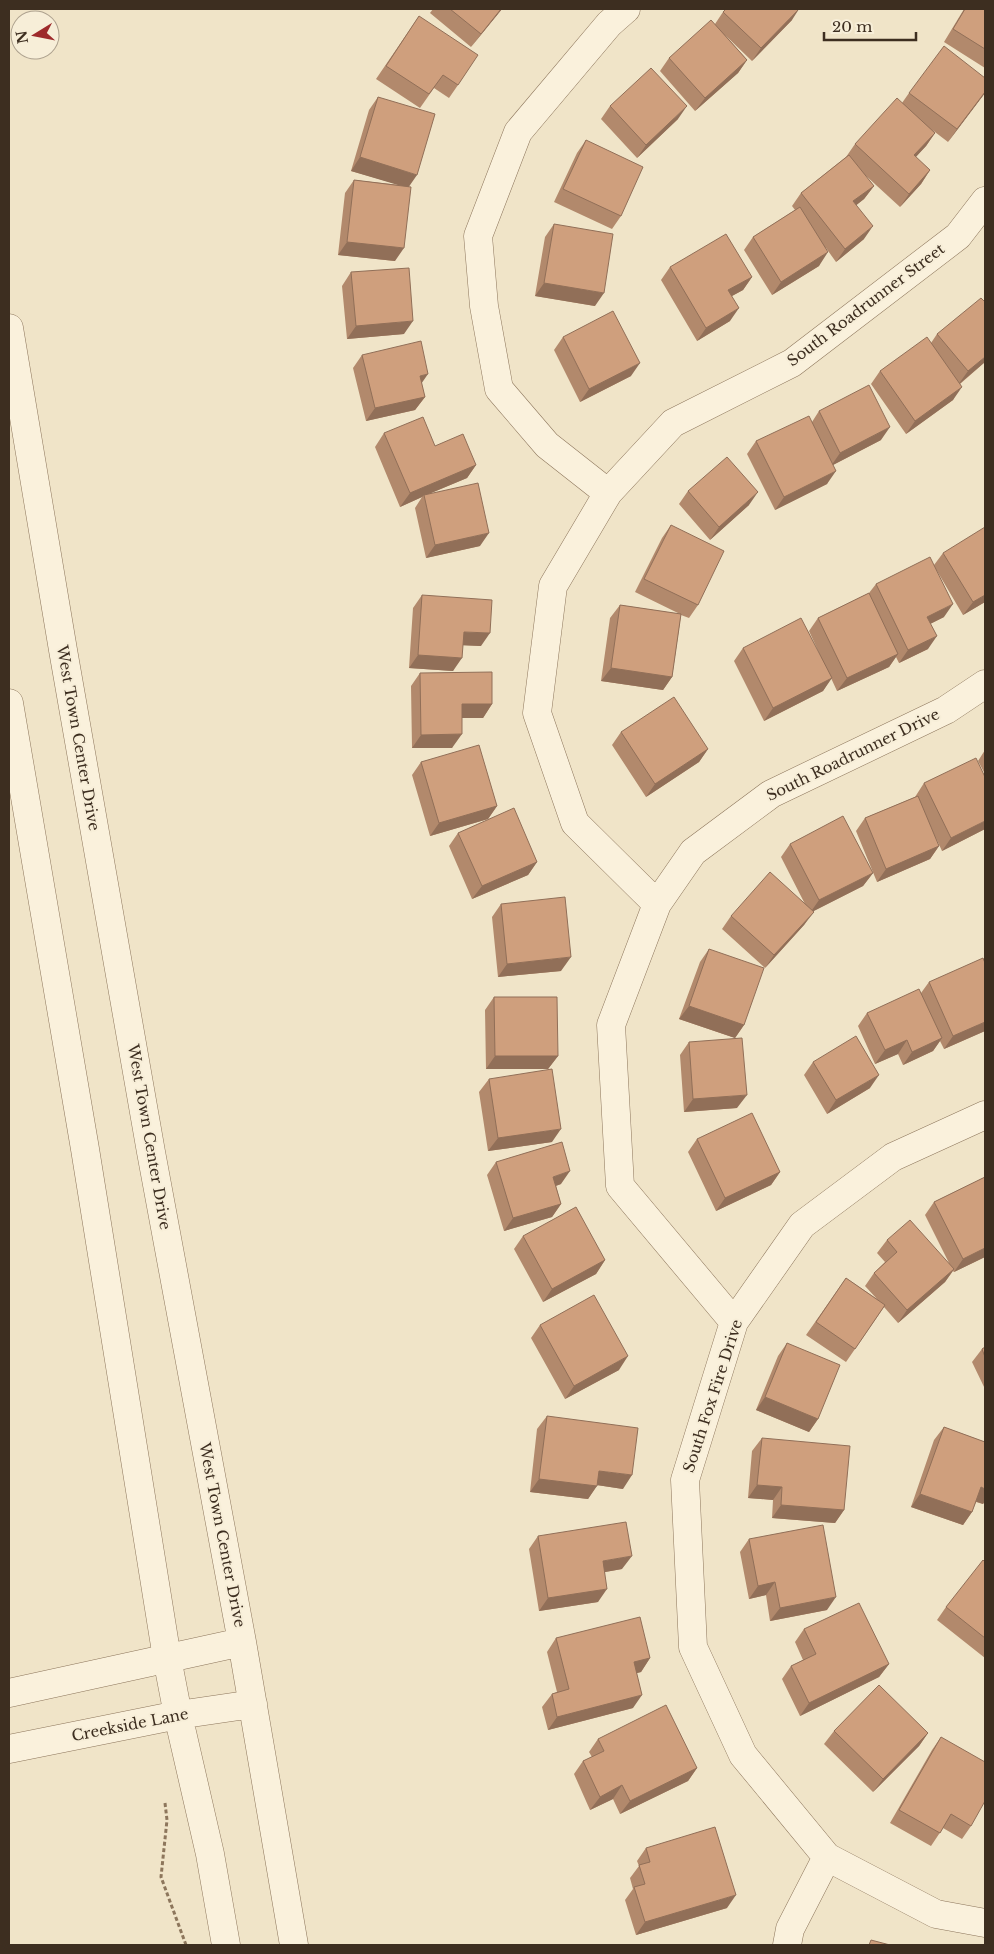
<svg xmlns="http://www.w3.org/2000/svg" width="994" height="1954" font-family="'Libre Baskerville',serif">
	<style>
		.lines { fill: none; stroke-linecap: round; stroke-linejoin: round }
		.minor-casing { stroke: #8d765c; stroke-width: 29 }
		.path { stroke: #8d765c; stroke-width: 3; stroke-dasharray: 4 2.5; stroke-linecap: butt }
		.minor { stroke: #faf1dc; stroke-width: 28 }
		.wall { fill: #b2896c }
		.shaded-wall { fill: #916f58 }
		.building { fill: #cf9f7d; stroke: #916f58 }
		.labels { text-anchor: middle; stroke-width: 4; stroke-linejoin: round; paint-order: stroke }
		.street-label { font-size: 15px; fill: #3d2e20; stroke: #f7eed8 }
	</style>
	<rect width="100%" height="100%" fill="#f0e4c8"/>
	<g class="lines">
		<defs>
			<path id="minor" d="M9 328 63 650 151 1152 242 1642 294 1945
				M608 493 547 445 499 389 484 306 478 236 518 132 609 24 626 9
				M9 703 85 1149 167 1658 178 1715 210 1854 226 1945
				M657 904 575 823 537 713 553 586 608 493 673 423 792 363 958 236 985 201
				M985 1115 893 1157 802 1225 734 1322 685 1480 693 1647 743 1755 827 1857 936 1914 985 1923
				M734 1322 620 1186 611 1025 657 904 693 852 771 794 946 710 985 684
				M9 1693 242 1642
				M9 1749 178 1715 253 1704
				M787 1945 790 1929 827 1857"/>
		</defs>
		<use href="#minor" class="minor-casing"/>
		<path class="path" d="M165 1803 167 1820 161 1877 186 1945"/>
		<use href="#minor" class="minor"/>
	</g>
	<path class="wall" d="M433 9H502L471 47 430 13Z
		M964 9H985V68L944 42Z
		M723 12 792 20 752 61 725 35 747 60 738 73 695 111 660 71 669 58 715 24Z
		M419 16 458 85 449 98 434 88 420 108 376 79Z
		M985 78V93L948 142 931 129 935 133 926 146 915 157 930 170 921 184 900 207 864 174 874 186 864 199 856 205 864 239 836 262 826 248 819 266 772 295 744 250 753 237 795 210 792 206 801 193 846 157 855 144 902 103 909 93Z
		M378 97 409 186 395 261 338 255 345 193 354 180 400 185 351 171 369 110Z
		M610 106 678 119 637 158 601 119Z
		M586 140 621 216 612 229 554 202 577 153Z
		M554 224 595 306 535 296 545 237Z
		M670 267 752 277 743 290 732 296 730 321 697 341 661 280Z
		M351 272 404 334 347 339 342 286Z
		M937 334 985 362 960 384 953 400 906 434 871 384 880 371 931 343Z
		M563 337 631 376 580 402 554 350Z
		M362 355 421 383 425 397 415 410 366 421 353 368Z
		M819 411 881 440 833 465 827 484 775 510 747 454 756 441 812 422Z
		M384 433 435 446 476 465 467 478 431 493 480 546 426 558 415 508 422 497 400 507 375 447Z
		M688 491 749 505 710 540 679 504Z
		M671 525 698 605 689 618 681 615 672 677 663 690 601 681 610 618 620 605 680 614 635 592 662 538Z
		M943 553 985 602 963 615 937 571 944 617 930 624 928 649 899 663 896 657 889 667 837 691 831 678 823 691 764 721 734 661 743 648 821 657 809 631 818 618 869 593 876 584 934 565Z
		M422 595 481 646 463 645 453 671 409 668 413 608Z
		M420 673 492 704 483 718H462L452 748H412L411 686Z
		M621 732 708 749 699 762 646 797 612 745Z
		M985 750V774L978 761Z
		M421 762 497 806 488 819 430 836 412 775Z
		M924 783 985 829 942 851 935 836 939 846 930 859 877 882 856 831 865 818 915 797Z
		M458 833 537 862 528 875 472 899 449 846Z
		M790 844 873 873 863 886 813 911 804 925 765 968 722 929 731 916 806 906 781 857Z
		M501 904 561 971 498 977 492 917Z
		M709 949 744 1025 735 1038 679 1019 700 962Z
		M929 982 985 1031 944 1049 940 1041 933 1051 903 1065 898 1054 875 1064 858 1026 867 1013 921 993Z
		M494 997 558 1056 548 1069H486L485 1010Z
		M689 1042 737 1108 684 1112 680 1055Z
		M813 1062 870 1088 827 1114 804 1075Z
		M489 1079 552 1142 488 1151 479 1092Z
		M697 1139 780 1172 771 1185 716 1211 688 1152Z
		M496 1162 561 1184 556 1186 561 1204 552 1217 504 1231 487 1175Z
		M985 1177V1257L954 1272 953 1271 945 1282 898 1323 884 1307 846 1362 806 1335 846 1278 877 1299 865 1286 874 1273 885 1262 877 1253 887 1240 949 1263 925 1215 934 1202Z
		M523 1236 605 1260 596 1274 543 1302 514 1249Z
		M540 1325 619 1370 565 1399 531 1338Z
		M787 1343 818 1419 809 1432 756 1410 778 1356Z
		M985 1347V1389L972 1362 982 1349Z
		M547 1416 623 1489 597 1485 588 1499 530 1492 537 1429Z
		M944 1427 985 1442V1501L983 1504 976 1502 972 1512 963 1525 911 1507 934 1440Z
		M762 1438 844 1510 835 1523 772 1518 773 1500 748 1498 752 1451Z
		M538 1536 622 1569 605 1572 598 1602 539 1611 529 1549Z
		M749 1539 827 1610 770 1621 766 1595 749 1599 740 1552Z
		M985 1562V1658L937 1620 946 1607Z
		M804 1629 889 1664 879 1677 800 1716 782 1679 791 1666 803 1660 795 1642Z
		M556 1638 650 1658 641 1672 637 1673 633 1708 548 1730 542 1707 552 1694 557 1692 547 1652Z
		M834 1731 928 1733 919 1746 873 1792 824 1744Z
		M941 1737 971 1826 962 1839 943 1828 931 1846 890 1823 932 1750Z
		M598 1739 697 1768 688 1781 620 1814 613 1799 590 1810 574 1774 583 1761 592 1757 589 1752Z
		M646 1848 727 1908 636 1935 625 1900 633 1889 630 1878 639 1866 637 1861Z"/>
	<path class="shaded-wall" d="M501 9H502L471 47 481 34Z
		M799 9 792 20 752 61 761 48Z
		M747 60 738 73 695 111 705 98Z
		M985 92V93L948 142 957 129Z
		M687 106 678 119 637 158 646 145Z
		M935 133 926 146 905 169 914 155Z
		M360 157 417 175 408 188 351 171Z
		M930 170 921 184 900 207 909 194Z
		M874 186 864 199 844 215 853 201Z
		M873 226 864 239 836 262 845 249Z
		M347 242 404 248 395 261 338 255Z
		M828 252 819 266 772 295 781 282Z
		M752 277 743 290 719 303 728 290Z
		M544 283 604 293 595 306 535 296Z
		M739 308 730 321 697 341 706 328Z
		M413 321 404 334 347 339 356 326Z
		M985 357V362L958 385 968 371Z
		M640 363 631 376 580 402 589 389Z
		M428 374 419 387 420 376Z
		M962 387 953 400 906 434 915 421Z
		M425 397 415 410 366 421 375 408Z
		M890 427 881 440 831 466 840 453Z
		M476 465 467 478 424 496V495L422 497 400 507 410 493Z
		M836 471 827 484 775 510 784 497Z
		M758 492 749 505 710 540 719 527Z
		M489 533 480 546 426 558 435 545Z
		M985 595V602L963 615 973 602Z
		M953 604 944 617 918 630 927 617Z
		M464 632 490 633 481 646 455 645Z
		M937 636 928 649 899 663 908 650Z
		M898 654 889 667 837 691 847 678Z
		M418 655 462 658 453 671 409 668Z
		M611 668 672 677 663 690 601 681Z
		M832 678 823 691 764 721 773 708Z
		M462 704H492L483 718H452Z
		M462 734 452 748H412L421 735Z
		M708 749 699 762 646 797 655 784Z
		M497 806 488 819 430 836 439 823Z
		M985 821V829L942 851 951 838Z
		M939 846 930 859 877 882 886 869Z
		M537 862 528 875 472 899 482 886Z
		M873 873 863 886 810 913 819 900Z
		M814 912 804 925 765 968 774 955Z
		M571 957 561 971 498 977 507 964Z
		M689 1006 744 1025 735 1038 679 1019Z
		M985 1022V1031L944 1049 953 1036Z
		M942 1038 933 1051 903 1065 912 1052Z
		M907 1040 898 1054 875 1064 885 1050Z
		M495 1056H558L548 1069H486Z
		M879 1075 870 1088 827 1114 836 1100Z
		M747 1095 737 1108 684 1112 693 1099Z
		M561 1129 552 1142 488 1151 498 1138Z
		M570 1171 561 1184 543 1190 553 1177Z
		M780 1172 771 1185 716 1211 725 1198Z
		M561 1204 552 1217 504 1231 513 1218Z
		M985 1248V1257L954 1272 963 1259Z
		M605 1260 596 1274 543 1302 552 1289Z
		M954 1269 945 1282 898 1323 907 1310Z
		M628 1356 619 1370 565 1399 574 1386Z
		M765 1397 818 1419 809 1432 756 1410Z
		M599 1471 632 1475 623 1489 590 1484Z
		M539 1479 597 1486 588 1499 530 1492Z
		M757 1485 782 1487 773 1500 748 1498Z
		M981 1487 985 1489V1501L983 1504 972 1500Z
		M920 1494 972 1512 963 1525 911 1507Z
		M781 1505 844 1510 835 1523 772 1518Z
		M632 1556 622 1569 594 1574 603 1561Z
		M775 1582 766 1595 749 1599 758 1586Z
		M607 1589 598 1602 539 1611 548 1598Z
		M836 1597 827 1610 770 1621 780 1608Z
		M650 1658 641 1672 625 1676 634 1662Z
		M889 1664 879 1677 800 1716 809 1703Z
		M642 1695 633 1708 548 1730 557 1717Z
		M928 1733 919 1746 873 1792 883 1779Z
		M697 1768 688 1781 620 1814 630 1801Z
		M622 1785 613 1799 590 1810 600 1797Z
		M736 1895 727 1908 636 1935 645 1922Z"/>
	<path class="building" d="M450 9H501L481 34Z
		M726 9H799L761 48 723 12Z
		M965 9H985V49L953 29Z
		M419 16 478 55 458 85 443 75 429 94 386 66Z
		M711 20 747 60 705 98 669 58Z
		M944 46 985 78V92L957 129 909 93Z
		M651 68 687 106 646 145 610 106Z
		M378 97 435 114 417 175 360 157Z
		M897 98 935 133 914 155 930 170 909 194 855 144Z
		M586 140 643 167 621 216 563 189Z
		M849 155 874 186 853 201 873 226 845 249 801 193Z
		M354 180 411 187 404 248 347 242Z
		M800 207 828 252 781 282 753 237Z
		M554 224 613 234 604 293 544 283Z
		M726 234 752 277 728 290 739 308 706 328 670 267Z
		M409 268 413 321 356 326 351 272Z
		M981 298 985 302V357L968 371 937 334Z
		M613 311 640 363 589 389 563 337Z
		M927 337 962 387 915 421 880 371Z
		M421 341 428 374 420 376 425 397 375 408 362 355Z
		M869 385 890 427 840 453 819 411Z
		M809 416 836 471 784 497 756 441Z
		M423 417 435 446 463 434 476 465 410 493 384 433Z
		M727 457 758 492 719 527 688 491Z
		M478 483 489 533 435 545 424 495Z
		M671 525 724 551 698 605 644 579Z
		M985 527V595L973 602 943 553Z
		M930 557 953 604 927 617 937 636 908 650 876 584Z
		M869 593 898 654 847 678 818 618Z
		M422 595 492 600 490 633 464 632 462 658 418 655Z
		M620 605 681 614 672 677 611 668Z
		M801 618 832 678 773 708 743 648Z
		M492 672V704H462V734L421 735 420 673Z
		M674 697 708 749 655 784 621 732Z
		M479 745 497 806 439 823 421 762Z
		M976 758 985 777V821L951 838 924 783Z
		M918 796 939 846 886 869 865 818Z
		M514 808 537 862 482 886 458 833Z
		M843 816 873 873 819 900 790 844Z
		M770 872 814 912 774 955 731 916Z
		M565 897 571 957 507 964 501 904Z
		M709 949 764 968 744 1025 689 1006Z
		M983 958 985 963V1022L953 1036 929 982Z
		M919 989 942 1038 912 1052 907 1040 885 1050 867 1013Z
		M494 997H557L558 1056H495Z
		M856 1036 879 1075 836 1100 813 1062Z
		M742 1038 747 1095 693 1099 689 1042Z
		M552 1069 561 1129 498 1138 489 1079Z
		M752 1113 780 1172 725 1198 697 1139Z
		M562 1142 570 1171 553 1177 561 1204 513 1218 496 1162Z
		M985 1177V1248L963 1259 934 1202Z
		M576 1207 605 1260 552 1289 523 1236Z
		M910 1220 954 1269 907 1310 874 1273 897 1252 887 1240Z
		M846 1278 885 1305 855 1349 816 1322Z
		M594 1295 628 1356 574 1386 540 1325Z
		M787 1343 840 1365 818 1419 765 1397Z
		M985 1347V1357L982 1349Z
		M547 1416 638 1428 632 1475 599 1471 597 1486 539 1479Z
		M944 1427 985 1442V1489L981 1487 972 1512 920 1494Z
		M762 1438 850 1446 844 1510 781 1505 782 1487 757 1485Z
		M626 1522 632 1556 603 1561 607 1589 548 1598 538 1536Z
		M823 1525 836 1597 780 1608 775 1582 758 1586 749 1539Z
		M983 1560 985 1562V1638L946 1607Z
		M859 1603 889 1664 809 1703 791 1666 816 1654 804 1629Z
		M640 1617 650 1658 634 1662 642 1695 557 1717 552 1694 569 1689 556 1638Z
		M879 1685 928 1733 883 1779 834 1731Z
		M666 1705 697 1768 630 1801 622 1785 600 1797 583 1761 604 1751 598 1739Z
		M941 1737 985 1762V1801L971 1826 951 1814 940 1833 899 1810Z
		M715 1827 736 1895 645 1922 634 1887 645 1884 639 1865 650 1862 646 1848Z
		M871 1940 890 1945H869Z"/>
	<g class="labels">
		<g class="street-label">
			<text transform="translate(866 305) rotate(-37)" y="5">South Roadrunner Street</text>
			<text transform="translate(78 738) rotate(80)" y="5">West Town Center Drive</text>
			<text transform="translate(853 755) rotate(-26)" y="5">South Roadrunner Drive</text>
			<text transform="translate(149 1137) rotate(80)" y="5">West Town Center Drive</text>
			<text transform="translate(713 1396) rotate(-72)" y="5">South Fox Fire Drive</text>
			<text transform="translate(222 1535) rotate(79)" y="5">West Town Center Drive</text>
			<text transform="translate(130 1725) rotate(-11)" y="5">Creekside Lane</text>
		</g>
	</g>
	<rect width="994" height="1954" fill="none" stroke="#3d2e20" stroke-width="20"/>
	<g transform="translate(35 35) rotate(260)"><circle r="24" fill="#f7eed8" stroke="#ada18e"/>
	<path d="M0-4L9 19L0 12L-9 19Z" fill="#9e2a2b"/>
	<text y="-8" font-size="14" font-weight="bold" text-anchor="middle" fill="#3d2e20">N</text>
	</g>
	<path d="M824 32v8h92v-8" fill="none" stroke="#3d2e20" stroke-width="2.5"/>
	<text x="832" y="32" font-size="15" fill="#3d2e20" stroke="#f7eed8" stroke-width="4" paint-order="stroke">20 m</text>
</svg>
